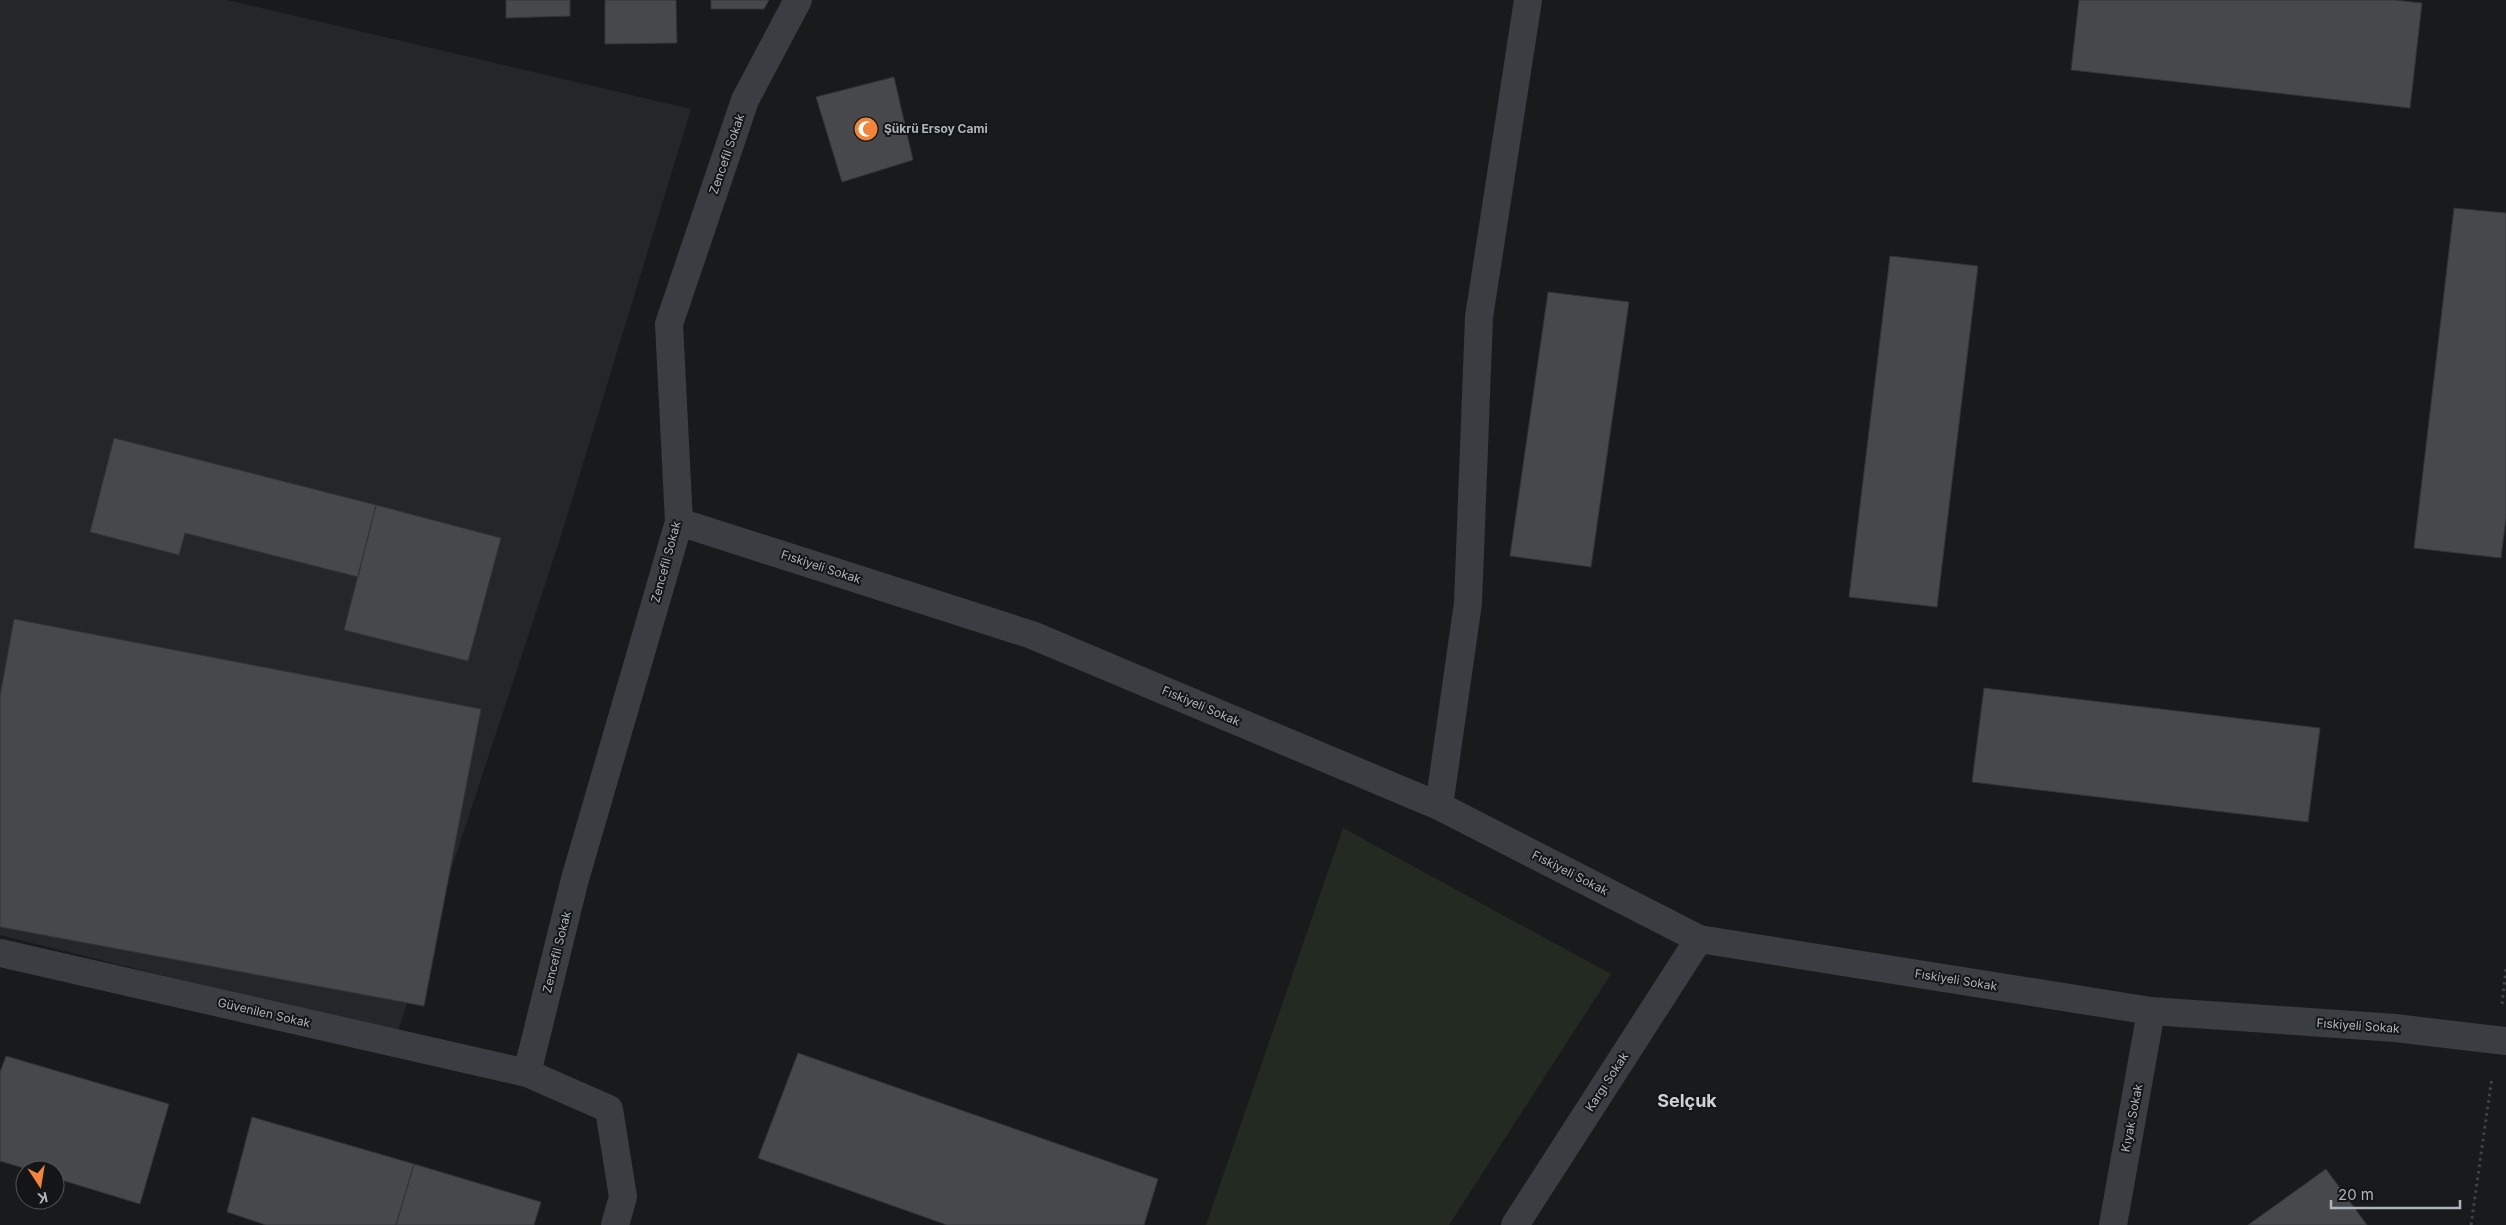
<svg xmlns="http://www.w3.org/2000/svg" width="2506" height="1225" font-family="Inter,sans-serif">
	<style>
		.built { fill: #252629 }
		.green { fill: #222a21 }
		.building { fill: #46484c; stroke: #333438 }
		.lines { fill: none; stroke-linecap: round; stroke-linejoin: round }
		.path { stroke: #404448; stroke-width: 3; stroke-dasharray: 2.5 4; stroke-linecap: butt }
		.minor { stroke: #3a3d41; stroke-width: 28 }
		.labels { text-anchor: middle; stroke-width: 4; stroke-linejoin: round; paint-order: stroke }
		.poi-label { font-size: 12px; font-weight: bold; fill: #acb5bb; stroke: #141517; text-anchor: start }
		.street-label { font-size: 12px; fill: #acb5bb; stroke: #141517 }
		.district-label { font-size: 18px; font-weight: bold; fill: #cdd2d7; stroke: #141517 }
	</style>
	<rect width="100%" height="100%" fill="#191a1c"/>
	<path class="built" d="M0 0H227L691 109 561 536 397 1034 0 935Z"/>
	<path class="green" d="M1343 828 1611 974 1449 1225H1206Z"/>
	<path class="building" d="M506 0H570V16L506 18Z
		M605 0H676L677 43 605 44Z
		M711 0H769L764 9H711Z
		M2079 0H2394L2422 3 2410 108 2071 70Z
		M894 77 913 160 842 182 816 97Z
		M2454 208 2506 213V518L2501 558 2414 548Z
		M1890 256 1978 266 1937 607 1849 597Z
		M1548 292 1629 302 1591 567 1510 556Z
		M114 438 376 505 358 577 185 533 179 555 90 532Z
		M376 505 501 538 468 661 344 630Z
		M14 619 481 709 424 1006 0 927V696Z
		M1984 688 2320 728 2308 822 1972 782Z
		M798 1053 1158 1179 1144 1225H947L758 1158Z
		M6 1056 169 1104 140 1204 55 1178V1170H30L0 1161V1072Z
		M252 1117 414 1164 396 1225H266L227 1212Z
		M414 1164 541 1202 534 1225H396Z
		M2326 1169 2367 1225H2248Z"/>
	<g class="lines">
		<path class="path" d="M2502 1004 2506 969
			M2471 1225 2492 1077"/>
		<path class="minor" d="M679 522 1032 635 1439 806 1699 939 2151 1011 2395 1028 2506 1041
			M1439 806 1468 603 1479 317 1528 0
			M0 953 527 1073 609 1109 623 1197 615 1225
			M527 1073 575 879 679 522 669 324 745 100 798 0
			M1515 1225 1699 939
			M2113 1225 2151 1011"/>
	</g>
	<defs>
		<symbol id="mosque-disc" viewBox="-11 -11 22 22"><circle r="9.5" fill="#f2853b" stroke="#141517"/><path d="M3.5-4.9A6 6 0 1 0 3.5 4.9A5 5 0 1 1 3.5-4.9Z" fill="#fff"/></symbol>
	</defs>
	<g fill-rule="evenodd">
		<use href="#mosque-disc" x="852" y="115" width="28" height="28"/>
	</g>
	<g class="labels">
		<g class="poi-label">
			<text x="884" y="133">Şükrü Ersoy Cami</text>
		</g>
		<g class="street-label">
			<text transform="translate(727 154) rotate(-71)" y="4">Zencefil Sokak</text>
			<text transform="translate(666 562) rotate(-75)" y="4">Zencefil Sokak</text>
			<text transform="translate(821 567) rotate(18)" y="4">Fıskiyeli Sokak</text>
			<text transform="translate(1201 706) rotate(23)" y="4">Fıskiyeli Sokak</text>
			<text transform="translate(1570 873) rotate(27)" y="4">Fıskiyeli Sokak</text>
			<text transform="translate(557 952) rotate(-76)" y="4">Zencefil Sokak</text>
			<text transform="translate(1956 980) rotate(9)" y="4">Fıskiyeli Sokak</text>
			<text transform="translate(264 1013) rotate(13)" y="4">Güvenilen Sokak</text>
			<text transform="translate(2358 1026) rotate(4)" y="4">Fıskiyeli Sokak</text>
			<text transform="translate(1607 1082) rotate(-57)" y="4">Kargı Sokak</text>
			<text transform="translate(2132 1118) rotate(-79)" y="4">Kıyak Sokak</text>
		</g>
		<g class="district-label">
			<text x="1687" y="1107">Selçuk</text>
		</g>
	</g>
	<g transform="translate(40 1185) rotate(168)"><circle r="24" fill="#141517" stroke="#515559"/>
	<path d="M0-4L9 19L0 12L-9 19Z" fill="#f2853b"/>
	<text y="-8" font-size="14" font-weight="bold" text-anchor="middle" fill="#acb5bb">K</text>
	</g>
	<path d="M2331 1200v8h129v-8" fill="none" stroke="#acb5bb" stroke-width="2.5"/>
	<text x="2338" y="1200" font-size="15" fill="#acb5bb" stroke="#141517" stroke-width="4" paint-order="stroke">20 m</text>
</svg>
